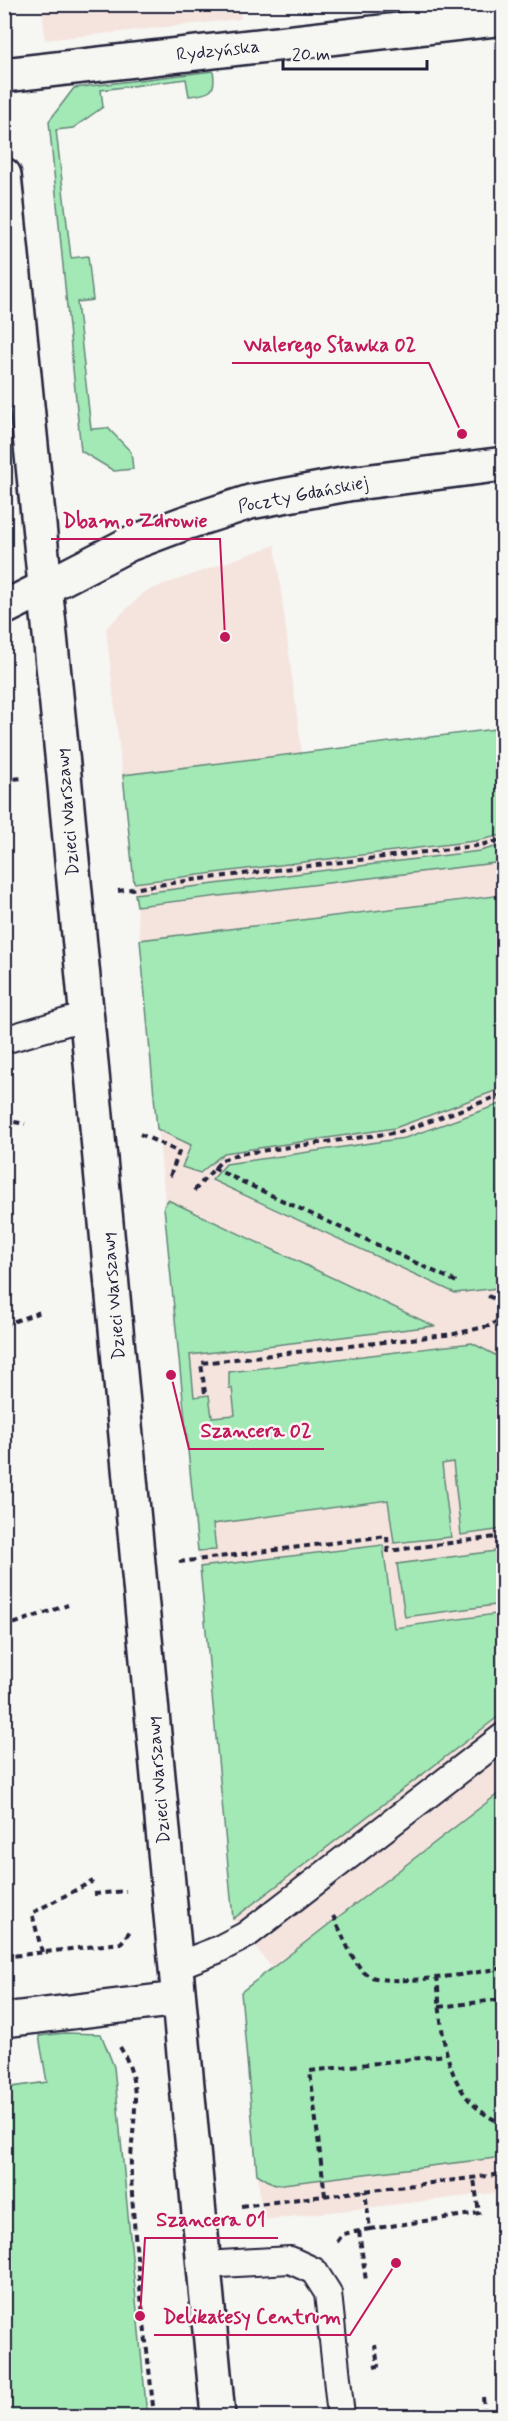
<svg xmlns="http://www.w3.org/2000/svg" width="508" height="2421" font-family="Mynerve,sans-serif">
	<style>
		.built { fill: #f5e4de }
		.green { fill: #a3e9b6; stroke: #628678; stroke-width: 1.5 }
		.lines { fill: none; stroke-linecap: round; stroke-linejoin: round }
		.service-casing { stroke: #22223b; stroke-width: 30 }
		.minor-casing { stroke: #22223b; stroke-width: 38 }
		.tertiary-casing { stroke: #22223b; stroke-width: 38 }
		.path { stroke: #22223b; stroke-width: 4; stroke-dasharray: 6 4.5; stroke-linecap: butt }
		.service { stroke: #f6f6f2; stroke-width: 26 }
		.minor { stroke: #f6f6f2; stroke-width: 33 }
		.tertiary { stroke: #f6f6f2; stroke-width: 33 }
		.labels { text-anchor: middle; stroke-width: 5; stroke-linejoin: round; paint-order: stroke }
		.street-label { font-size: 18px; fill: #22223b; stroke: #f6f6f2 }
		.leader { fill: none; stroke: #c2185b; stroke-width: 2 }
		.callout-dot { fill: #c2185b; stroke: #f6f6f2; stroke-width: 2 }
		.callout-label { font-size: 20px; text-anchor: middle; font-weight: bold; fill: #c2185b; stroke: #f6f6f2; stroke-width: 5; stroke-linejoin: round; paint-order: stroke }
	</style>
	<rect width="100%" height="100%" fill="#f6f6f2"/>
	<filter id="ink" filterUnits="userSpaceOnUse"><feTurbulence type="fractalNoise" baseFrequency=".0167" numOctaves="2"/><feDisplacementMap in="SourceGraphic" scale="12" xChannelSelector="R" yChannelSelector="G"/><feConvolveMatrix kernelMatrix="1 2 1 2 8 2 1 2 1" color-interpolation-filters="sRGB"/></filter>
	<g filter="url(#ink)">
		<path class="built" d="M42 5H239L241 19 45 40Z
			M275 545 302 754 503 728V2192L262 2220 241 1992 272 1968 233 1919 139 928 106 628 146 591Z"/>
		<path class="green" d="M213 71C217 93 209 94 189 96L186 79 101 90 103 107 73 128 56 130 71 258 88 256 93 300 77 302 91 429 108 428 131 452 133 469 114 471 81 451 49 121 74 88Z
			M503 728V835L475 841 134 883 123 775Z
			M503 845V862L137 906 135 894 480 851Z
			M503 895V1088L395 1128 224 1153 200 1173 182 1167 191 1145 157 1129 140 940Z
			M503 1103V1291L498 1288 455 1293 212 1180 226 1164 405 1138Z
			M168 1200 434 1326 190 1355 194 1397 209 1395 212 1417 235 1415 232 1388H229V1372L472 1343 503 1359V1529L461 1535 453 1462 442 1464 451 1537 394 1543 388 1500 213 1524 216 1550 198 1551 164 1207Z
			M383 1545 394 1628 503 1613V1713L233 1919 200 1567Z
			M503 1550V1604L405 1617 397 1564Z
			M503 1790V2157L275 2185 257 2174 241 1992Z
			M64 2033 101 2034 114 2067 147 2416H5V2088L47 2082 39 2036Z"/>
		<g class="lines">
			<defs>
				<path id="service" d="M4 1040 87 1016
					M176 1966 217 1950 246 1935 504 1736
					M204 2265 290 2260 314 2271 328 2293 341 2416"/>
				<path id="minor" d="M4 75 504 18
					M46 587 129 544 185 523 250 502 348 484 504 464
					M4 2020 178 1999"/>
				<path id="tertiary" d="M4 175 64 775 218 2416
					M4 608 46 587"/>
			</defs>
			<use href="#service" class="service-casing"/>
			<use href="#minor" class="minor-casing"/>
			<use href="#tertiary" class="tertiary-casing"/>
			<path class="path" d="M4 780 22 778
				M118 891 192 880 475 846 504 840
				M4 1120 25 1124
				M140 1134 179 1152 169 1179
				M213 1168 459 1283
				M194 1191 222 1160 238 1154 400 1132 504 1094
				M488 1296 504 1303
				M4 1325 40 1312
				M205 1393 201 1363 454 1334 489 1326 504 1317
				M179 1562 387 1536 388 1551 504 1536
				M4 1627 68 1605
				M94 1894 126 1891
				M333 1916C343 1934 350 1959 365 1973 383 1990 477 1972 504 1968
				M42 1952 32 1913 93 1881
				M4 1957 121 1943 130 1931
				M437 1976C442 2032 442 2100 504 2124
				M439 2007 504 1999
				M120 2047C147 2091 129 2128 131 2176 135 2256 146 2336 154 2416
				M325 2196 310 2071 445 2055
				M241 2206 504 2174
				M370 2229 479 2213 474 2179
				M359 2231 366 2281
				M337 2242 343 2234 370 2229 365 2191
				M374 2367 378 2366 375 2345
				M483 2397 485 2416"/>
			<use href="#service" class="service"/>
			<use href="#minor" class="minor"/>
			<use href="#tertiary" class="tertiary"/>
		</g>
	</g>
	<g class="labels">
		<g class="street-label">
			<text transform="translate(218 50) rotate(-6)" y="6">Rydzyńska</text>
			<text transform="translate(303 494) rotate(-11)" y="6">Poczty Gdańskiej</text>
			<text transform="translate(67 812) rotate(-95)" y="6">Dzieci Warszawy</text>
			<text transform="translate(113 1296) rotate(-95)" y="6">Dzieci Warszawy</text>
			<text transform="translate(158 1780) rotate(-95)" y="6">Dzieci Warszawy</text>
		</g>
	</g>
	<path class="leader" d="M462 434L429 363H232M225 637L220 539H51M171 1375L189 1449H324M140 2316L145 2238H278M396 2263L350 2335H154"/>
	<g class="callout-dot">
		<circle cx="462" cy="434" r="6"/>
		<circle cx="225" cy="637" r="6"/>
		<circle cx="171" cy="1375" r="6"/>
		<circle cx="140" cy="2316" r="6"/>
		<circle cx="396" cy="2263" r="6"/>
	</g>
	<g class="callout-label">
		<text x="330" y="351">Walerego Sławka 02</text>
		<text x="135" y="527">Dbam o Zdrowie</text>
		<text x="256" y="1437">Szancera 02</text>
		<text x="211" y="2226">Szancera 01</text>
		<text x="252" y="2323">Delikatesy Centrum</text>
	</g>
	<rect width="508" height="2421" fill="none" stroke="#f6f6f2" stroke-width="24"/>
	<rect x="12" y="12" width="484" height="2397" fill="none" stroke="#22223b" stroke-width="2" filter="url(#ink)"/>
	<path d="M283 60v9h144v-9" fill="none" stroke="#22223b" stroke-width="3"/>
	<text x="292" y="60" font-size="18" fill="#22223b" stroke="#f6f6f2" stroke-width="4.5" paint-order="stroke">20 m</text>
</svg>
